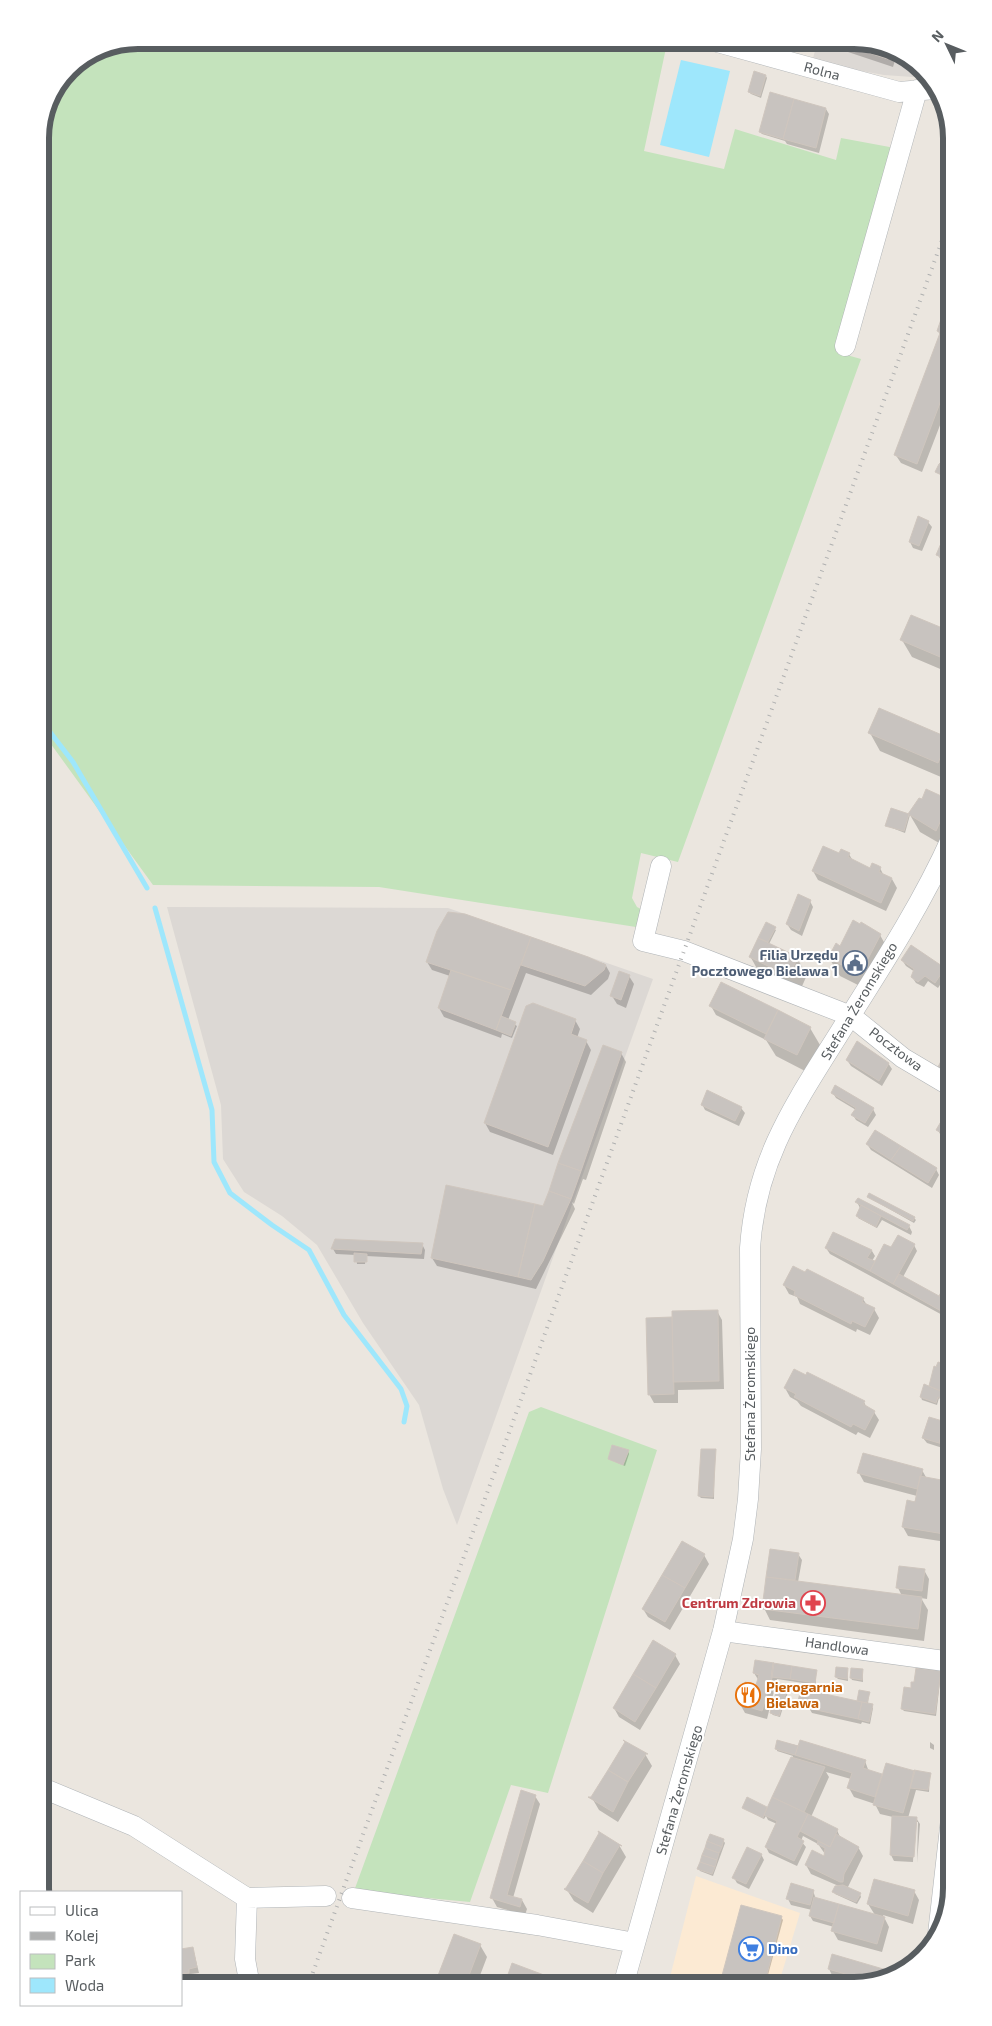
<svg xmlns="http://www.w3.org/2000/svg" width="992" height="2026" font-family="'Exo 2',sans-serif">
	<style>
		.commercial { fill: #fcead3 }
		.industrial { fill: #dcd8d4 }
		.green { fill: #c4e3bc }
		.water { fill: #9ee7fc }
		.shadow { fill: #0003 }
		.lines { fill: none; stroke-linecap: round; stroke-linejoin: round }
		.stream { stroke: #9ee7fc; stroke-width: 5 }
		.building { fill: #c8c3bf; stroke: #cfc6be }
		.minor-casing { stroke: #b0b4b7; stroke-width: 21 }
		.minor { stroke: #fff; stroke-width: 20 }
		.rail { stroke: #afb0b0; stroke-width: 4; stroke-dasharray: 1 6; stroke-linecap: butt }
		.labels { text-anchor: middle; stroke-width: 4; stroke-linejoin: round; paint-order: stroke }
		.street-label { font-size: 14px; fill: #585d60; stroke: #fff }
		.service-label { font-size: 14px; font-weight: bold; fill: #4e5e75; stroke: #fff; text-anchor: end }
		.health-label { font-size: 14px; font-weight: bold; fill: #be3a42; stroke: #fff; text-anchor: end }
		.food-label { font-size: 14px; font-weight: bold; fill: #c56008; stroke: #fff; text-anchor: start }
		.shop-label { font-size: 14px; font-weight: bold; fill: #366cbe; stroke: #fff; text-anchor: start }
		.rim { fill: none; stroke: #585d60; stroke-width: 6 }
	</style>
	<rect width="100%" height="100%" fill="#ebe6df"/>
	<path class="commercial" d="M696 1876 800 1913 778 1986H687L670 1977Z"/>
	<path class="industrial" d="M818 40H861L913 60 927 78 884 75 812 62Z
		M167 907 448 908 653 979 457 1525 443 1489 419 1405 363 1323 317 1245 282 1216 244 1192 223 1159 221 1105Z"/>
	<path class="green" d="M138 40H636L666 48 644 151 724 169 735 129 836 160 841 138 895 148 836 352 861 359 678 862 641 853 632 898 637 907 641 909 636 927 379 887 153 885 40 729 41 130 48 100 69 69 101 47Z
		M541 1407 657 1450 548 1793 511 1785 470 1902 354 1891 529 1412Z"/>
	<path class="water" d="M681 60 730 71 709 157 660 145Z"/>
	<path class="shadow" d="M827 40H861L897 54 893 67 830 46Z
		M766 76 767 78 761 98 751 94 749 92Z
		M826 109 829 114 819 153 787 144 785 141 762 134 760 132Z
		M952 305V394L922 472 901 463 895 454 940 335 938 331Z
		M952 430V438L949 434Z
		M952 448V488L944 483 946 478 937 472 950 459 945 452Z
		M928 522 932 527 922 551 913 548 910 542Z
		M952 522V574L948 573 938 555Z
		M952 634V674L912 657 902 640Z
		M870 733 948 739 952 746V771L948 780 880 751Z
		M920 800 949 801 952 806V835L946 847 920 832 910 815 905 833 887 826 908 817Z
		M849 854 853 861 870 869 880 868 884 876 892 879 897 888 886 911 818 880 813 871 839 855Z
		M810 901 813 907 802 936 791 930 787 924Z
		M465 916 605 964 610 973 608 979 591 995 526 973 508 1020 517 1026 512 1038 502 1034 501 1038 444 1017 439 1008 450 976 432 970 427 962Z
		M766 924 776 930 769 944 797 958 807 975 799 993 760 974 750 956Z
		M880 935 890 953 870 991 840 976 829 958 841 947Z
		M902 960 944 969 947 974 938 988 928 981 924 987 916 983 912 977 915 972 906 966Z
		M629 976 634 984 626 1008 617 1004 612 996Z
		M722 984 810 1028 820 1045 807 1072 776 1056 766 1040 716 1015 711 1006Z
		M575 1020 580 1029 577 1038 586 1041 591 1050 553 1155 490 1132 485 1123Z
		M621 1053 626 1062 586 1180 583 1179 574 1204 572 1202 575 1209 536 1289 437 1266 432 1258 544 1208Z
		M847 1060 888 1063 892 1069 882 1086 851 1066Z
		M833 1093 873 1109 876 1115 868 1127 856 1120 853 1115 856 1110 836 1098Z
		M702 1104 741 1108 745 1113 739 1126 705 1110Z
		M952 1106V1142L941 1136 938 1130Z
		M867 1144 936 1169 939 1175 932 1188 871 1150Z
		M952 1184V1203L946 1194Z
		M868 1197 914 1218 916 1220 914 1223Z
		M857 1202 909 1226 912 1232 911 1235 882 1220 877 1228 858 1218 860 1208Z
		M834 1234 872 1251 875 1256 872 1261 875 1263 891 1249 914 1245 917 1251 903 1277 942 1299 952 1276V1323L946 1317 830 1254 826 1248Z
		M952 1234V1258L944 1248Z
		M422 1244 425 1250 424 1259 366 1256 365 1264H357L356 1255 336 1254 333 1249Z
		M784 1285 863 1299 867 1305 874 1309 879 1318 870 1335 857 1329 856 1332 800 1304 797 1297 789 1294Z
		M717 1311 722 1320 724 1389 678 1390V1403H654L649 1394 648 1319 673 1318Z
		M952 1348V1400L946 1398 944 1401 939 1398 937 1405 922 1400 921 1397 933 1390 930 1385 946 1366Z
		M785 1388 864 1402 867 1408 874 1412 879 1420 870 1438 858 1432 856 1435 801 1406 797 1401 790 1397Z
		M930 1418 947 1424 952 1421V1451L927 1443 923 1438Z
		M628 1451 629 1454 625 1466 609 1459Z
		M715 1451 714 1499 701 1498 699 1496Z
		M922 1470 927 1479 952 1483V1525L949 1542H952V1558L944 1554 946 1542 908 1536 903 1527 917 1496 864 1482 859 1473Z
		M798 1554 802 1560 798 1582 902 1596 898 1588 924 1570 929 1579 927 1599 921 1598 928 1610 924 1641 770 1620 764 1608 767 1577Z
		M704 1555 709 1564 670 1630 648 1617 643 1609Z
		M675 1655 680 1664 640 1730 619 1717 614 1708Z
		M847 1670 848 1681 838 1679 836 1677Z
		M862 1670 863 1682 852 1680 851 1678Z
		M816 1671V1685L777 1679 767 1719 745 1713 740 1704 757 1686 759 1681 754 1673Z
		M941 1673 936 1716 904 1711 902 1709 912 1689Z
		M787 1687 789 1689 780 1717 773 1715 771 1713Z
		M869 1693 868 1704 873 1708 870 1724 862 1722 861 1724 812 1713 809 1708 799 1707 798 1705 859 1703Z
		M778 1741 865 1761 869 1772 883 1776 930 1774 929 1792 916 1790 908 1818H916L920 1824 917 1863 918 1822H915L913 1862 894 1861 891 1855 893 1817 880 1814 875 1804 854 1797 849 1788 851 1779 826 1772 829 1777 811 1817 837 1830 840 1837 858 1847 863 1856 847 1889 860 1894 861 1897 857 1904 835 1894 834 1892 841 1887 811 1874 806 1865 825 1858V1854L818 1844 803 1836 801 1841 806 1847 797 1866 769 1853 766 1847 777 1824 768 1820 766 1816 764 1819 744 1808 748 1799 768 1809 793 1756 777 1751Z
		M930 1742 934 1745V1750L930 1748Z
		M645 1754 652 1766 618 1822 599 1810 592 1798Z
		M535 1796 540 1804 513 1898 522 1900 527 1909 525 1915 497 1907 492 1898Z
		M723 1840 725 1843 713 1876 700 1871 699 1869Z
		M619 1845 626 1857 593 1913 574 1901 567 1890Z
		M761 1854 764 1860 749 1889 737 1883 734 1878Z
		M813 1891 816 1899 875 1915 868 1904 914 1891 919 1900 913 1924 883 1915 889 1927 882 1952 838 1940 833 1931 834 1927 813 1921 810 1916 812 1910 791 1905 788 1899Z
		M781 1917 783 1920 765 1986 723 1985 722 1982Z
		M480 1945 487 1957 476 1986H436Z
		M193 1948 199 1973 191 1974 192 1978 182 1980 181 1950Z
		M829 1969 889 1972 892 1977 864 1984 832 1975Z"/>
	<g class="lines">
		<path class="stream" d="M40 719 73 762 147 888
			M155 908 212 1110 214 1162 230 1193 272 1225 309 1250 344 1315 401 1389 407 1406 404 1422"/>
	</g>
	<path class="building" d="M847 40H861L891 52 888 59 845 45Z
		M754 71 766 75 760 96 748 92Z
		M770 92 794 99 783 139 759 132Z
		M794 99 826 108 816 148 783 139Z
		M952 301V338L937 331 945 308 949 310Z
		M940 333 952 338V371L917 464 894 455Z
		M952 456V467L949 469 939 464Z
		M939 464 949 469 946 477 935 472Z
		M949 469 952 470V487L943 483Z
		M918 516 929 521 919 546 909 542Z
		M951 520H952V561L936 555Z
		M911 615 952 632V662L900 640Z
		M879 708 949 738 938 763 868 733Z
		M926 789 950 800 936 831 908 814 919 798 922 799Z
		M891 808 909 814 904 831 885 826Z
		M823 846 839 853 841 849 850 853 848 857 870 868 872 863 877 865 881 867 879 872 892 878 881 903 812 871Z
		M798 894 811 900 799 931 786 924Z
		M448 912 465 914 531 937 511 990 426 962 437 931Z
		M853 920 860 924 861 922 881 934 860 974 828 958 836 943 840 946Z
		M766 922 776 927 768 942 758 938Z
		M531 937 588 957 606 965 604 970 585 986 521 965Z
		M758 938 798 957 789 976 749 957Z
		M911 945 945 968 935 983 925 976 918 982 911 977 914 969 901 960Z
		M451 970 511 990 496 1030 438 1008Z
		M619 971 630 975 621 1000 610 996Z
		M721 982 778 1010 766 1034 709 1006Z
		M533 1003 576 1019 571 1034 587 1040 548 1147 484 1123 526 1006Z
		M778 1010 811 1027 797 1055 764 1039Z
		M501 1016 516 1022 511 1036 496 1030Z
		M952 1040V1076L938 1067Z
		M857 1041 889 1063 879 1081 846 1060Z
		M603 1045 622 1052 581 1171 558 1163Z
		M835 1085 874 1108 865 1123 851 1115 856 1108 831 1093Z
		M707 1090 742 1107 735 1121 701 1105Z
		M952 1103V1139L936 1130Z
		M875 1130 901 1146 891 1160 866 1144Z
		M901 1146 937 1168 928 1183 891 1160Z
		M558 1163 581 1171 571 1199 549 1191Z
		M446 1185 535 1204 518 1277 431 1258Z
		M549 1191 571 1199 543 1261 531 1280 518 1277 535 1204 543 1206Z
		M869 1193 915 1217 913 1221 867 1197Z
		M858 1198 910 1225 907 1230 855 1202Z
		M861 1205 881 1216 876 1227 856 1216Z
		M952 1231V1252L943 1248Z
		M833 1232 872 1250 867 1258 875 1261 870 1271 825 1248Z
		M898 1235 915 1244 893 1284 870 1271 884 1244 891 1247Z
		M335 1239 423 1243 421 1254 331 1249Z
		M354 1253 367 1254V1262H354Z
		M793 1266 805 1272 807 1269 864 1298 862 1302 875 1308 865 1327 852 1321 851 1324 794 1295 795 1291 783 1285Z
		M899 1274 939 1296 949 1301 941 1311 893 1284Z
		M951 1274H952V1318L941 1311 949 1301 939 1296Z
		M718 1310 719 1381 673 1382 672 1311Z
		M672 1317 674 1394 648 1395 646 1318Z
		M952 1344V1395L929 1386 934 1366 936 1367 938 1362 945 1364Z
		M794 1369 806 1375 807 1372 865 1401 863 1404 875 1411 865 1430 853 1424 851 1427 794 1397 796 1394 784 1388Z
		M924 1384 945 1393V1398L942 1399 938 1397 936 1403 920 1397Z
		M929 1417 946 1422 939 1443 922 1438Z
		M947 1419 952 1420V1447L939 1443Z
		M612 1445 629 1450 623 1465 608 1459Z
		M701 1449H716L713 1497 698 1496Z
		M863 1453 923 1469 917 1489 857 1473Z
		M920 1476 952 1482 944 1534 902 1527 907 1500 915 1502Z
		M945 1540 952 1541V1556L943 1555Z
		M682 1541 705 1554 685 1588 662 1575Z
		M770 1549 799 1553 795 1580 766 1577Z
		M899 1566 925 1569 922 1591 896 1588Z
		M662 1575 685 1588 665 1622 642 1609Z
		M766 1577 922 1597 918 1629 762 1609Z
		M653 1640 676 1654 656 1688 633 1674Z
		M755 1660 774 1663 772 1678 762 1711 739 1704 745 1682 756 1685 759 1675 753 1673Z
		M773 1663 792 1666 790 1679 771 1677Z
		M792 1666 817 1670 815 1683 790 1679Z
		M836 1667 848 1668 847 1679 835 1677Z
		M851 1668 863 1669 862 1680 850 1678Z
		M916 1668 941 1671 935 1714 901 1709 904 1687 911 1688V1682H914Z
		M633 1674 656 1688 635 1722 613 1708Z
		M779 1683 788 1686 779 1716 770 1713Z
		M801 1689 811 1691 807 1708 797 1705Z
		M859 1690 870 1692 867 1703 857 1701Z
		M811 1691 862 1702 858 1719 807 1708Z
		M862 1702 873 1704 869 1722 858 1719Z
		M623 1740 648 1754H646L628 1782 608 1770 625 1742Z
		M777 1740 798 1746 795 1755 775 1749Z
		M800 1740 866 1760 863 1768 882 1774 875 1797 847 1788 852 1773 795 1755Z
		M791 1757 825 1767 804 1812 772 1797Z
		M886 1763 915 1771 903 1813 873 1805Z
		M608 1770 628 1782 613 1812 588 1797H591Z
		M914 1770 931 1773 928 1790 910 1788Z
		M521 1790 536 1795 507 1895 522 1899 520 1907 490 1898Z
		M747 1797 767 1807 763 1818 742 1808Z
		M772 1797 808 1814 797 1837 804 1841 794 1861 765 1847 777 1821 764 1815Z
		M808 1814 838 1829 830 1847 800 1831Z
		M892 1816 917 1817 914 1857 890 1855Z
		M598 1831 622 1846 620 1845 603 1873 583 1861 599 1833Z
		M710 1834 724 1839 722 1847 707 1841Z
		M836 1834 859 1847 844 1874 843 1882H840L805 1865 812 1850 824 1856 825 1848 817 1844 818 1841 830 1847Z
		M707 1841 722 1847 719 1853 705 1848Z
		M747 1847 762 1854 746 1884 732 1878Z
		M705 1848 719 1853 717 1860 702 1855Z
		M702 1855 717 1860 715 1867 700 1862Z
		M583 1861 603 1873 588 1903 564 1889 566 1888Z
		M700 1862 715 1867 712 1874 697 1869Z
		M874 1879 915 1890 908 1916 867 1904Z
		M791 1883 814 1890 810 1905 786 1899Z
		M843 1885 861 1893 856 1902 832 1892 835 1886Z
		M814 1897 839 1904 834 1923 809 1916Z
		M839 1904 885 1917 877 1944 831 1931Z
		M741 1905 782 1916 764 1986H733L720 1983Z
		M454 1934 481 1944 465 1986H434Z
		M193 1947 197 1967 189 1969V1973L181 1974V1949Z
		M832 1954 890 1971 887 1979 873 1982 828 1969Z
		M512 1963 568 1984 567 1986H504Z"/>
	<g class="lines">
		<defs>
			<path id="minor" d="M710 40 899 92 935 89
				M845 346 917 90
				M661 866 643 941 684 951 851 1016 903 1058 952 1087
				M723 1631 952 1662
				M40 1787 134 1826 247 1898 245 1959 250 1986
				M247 1898 326 1896
				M352 1898 537 1925 635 1943
				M938 1934 952 1810
				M623 1986 723 1631 743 1539 748 1499 751 1449 750 1248C756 1156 798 1100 845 1024 883 964 923 902 952 837"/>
		</defs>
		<use href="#minor" class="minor-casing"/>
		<use href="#minor" class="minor"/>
		<path class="rail" d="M308 1986 952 213"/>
	</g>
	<defs>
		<symbol id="civic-ring" viewBox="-11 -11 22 22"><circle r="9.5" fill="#fff" stroke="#5c6f8a" stroke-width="1.5"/><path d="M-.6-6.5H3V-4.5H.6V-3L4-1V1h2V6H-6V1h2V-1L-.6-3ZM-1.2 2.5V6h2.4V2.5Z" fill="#5c6f8a"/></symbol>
		<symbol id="pharmacy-ring" viewBox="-11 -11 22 22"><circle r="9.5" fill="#fff" stroke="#e0444e" stroke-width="1.5"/><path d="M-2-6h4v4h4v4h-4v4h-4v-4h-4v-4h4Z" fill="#e0444e"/></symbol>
		<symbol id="restaurant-ring" viewBox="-11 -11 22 22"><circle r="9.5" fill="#fff" stroke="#e8710a" stroke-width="1.5"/><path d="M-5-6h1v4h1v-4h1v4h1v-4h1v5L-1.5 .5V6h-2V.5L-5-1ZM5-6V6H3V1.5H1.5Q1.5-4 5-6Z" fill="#e8710a"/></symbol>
		<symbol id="supermarket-ring" viewBox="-11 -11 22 22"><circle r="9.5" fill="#fff" stroke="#3f7fe0" stroke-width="1.5"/><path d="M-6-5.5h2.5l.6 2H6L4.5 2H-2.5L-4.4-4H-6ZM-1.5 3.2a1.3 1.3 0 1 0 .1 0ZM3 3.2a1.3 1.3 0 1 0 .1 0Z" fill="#3f7fe0"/></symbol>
	</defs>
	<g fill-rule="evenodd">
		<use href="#civic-ring" x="841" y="949" width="28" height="28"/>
		<use href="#pharmacy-ring" x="799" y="1589" width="28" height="28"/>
		<use href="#restaurant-ring" x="734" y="1681" width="28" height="28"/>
		<use href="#supermarket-ring" x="737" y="1935" width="28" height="28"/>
	</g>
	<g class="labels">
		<g class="street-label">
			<text transform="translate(822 71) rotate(15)" y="5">Rolna</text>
			<text transform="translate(859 1001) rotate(-59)" y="5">Stefana Żeromskiego</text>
			<text transform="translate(896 1049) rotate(37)" y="5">Pocztowa</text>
			<text transform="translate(750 1394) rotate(-90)" y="5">Stefana Żeromskiego</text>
			<text transform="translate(837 1646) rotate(8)" y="5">Handlowa</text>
			<text transform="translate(679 1790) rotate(-74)" y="5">Stefana Żeromskiego</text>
		</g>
		<g class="service-label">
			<text x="838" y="960">Filia Urzędu<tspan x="838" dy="16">Pocztowego Bielawa 1</tspan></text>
		</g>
		<g class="health-label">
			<text x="796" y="1608">Centrum Zdrowia</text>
		</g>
		<g class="food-label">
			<text x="766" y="1692">Pierogarnia<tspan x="766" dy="16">Bielawa</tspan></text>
		</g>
		<g class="shop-label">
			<text x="768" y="1954">Dino</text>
		</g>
	</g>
	<path d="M0 0H992V2026H0ZM138 49H854A89 89 0 0 1 943 138V1888A89 89 0 0 1 854 1977H138A89 89 0 0 1 49 1888V138A89 89 0 0 1 138 49Z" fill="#fff" fill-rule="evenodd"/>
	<path class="rim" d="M138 49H854A89 89 0 0 1 943 138V1888A89 89 0 0 1 854 1977H138A89 89 0 0 1 49 1888V138A89 89 0 0 1 138 49Z"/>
	<rect x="20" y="1891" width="162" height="115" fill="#ffffff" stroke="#bcbebf"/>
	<rect x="30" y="1907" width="25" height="8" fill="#ffffff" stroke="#bcbebf"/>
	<text x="65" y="1916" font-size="15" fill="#585d60">Ulica</text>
	<rect x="30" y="1932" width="25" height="8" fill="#afb0b0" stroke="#bcbebf"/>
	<text x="65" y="1941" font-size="15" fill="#585d60">Kolej</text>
	<rect x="30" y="1954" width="25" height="15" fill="#c4e3bc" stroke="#bcbebf"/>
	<text x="65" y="1966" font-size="15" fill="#585d60">Park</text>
	<rect x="30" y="1978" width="25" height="15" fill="#9ee7fc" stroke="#bcbebf"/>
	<text x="65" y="1991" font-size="15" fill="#585d60">Woda</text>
	<g transform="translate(947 45) rotate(313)" stroke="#ffffff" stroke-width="4" paint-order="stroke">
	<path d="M0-4L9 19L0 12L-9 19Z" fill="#585d60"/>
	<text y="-8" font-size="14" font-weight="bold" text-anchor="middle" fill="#585d60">N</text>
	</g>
</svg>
